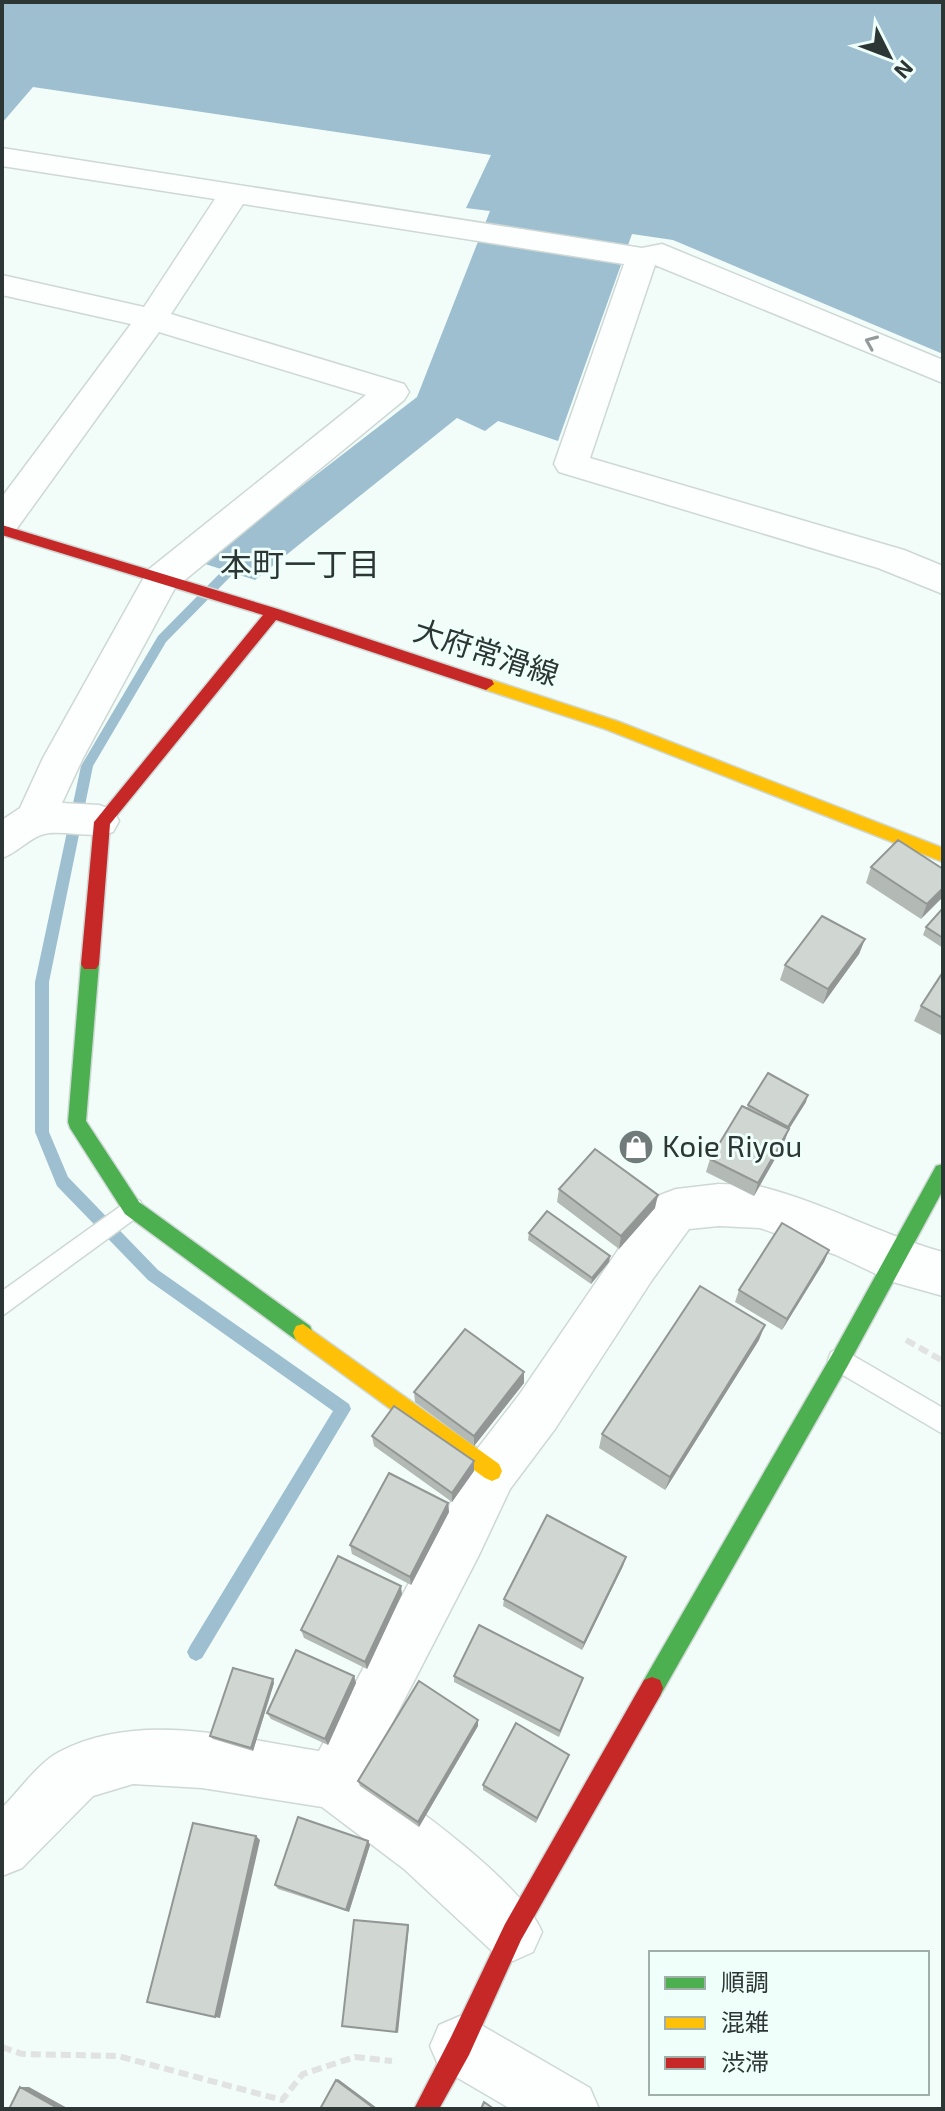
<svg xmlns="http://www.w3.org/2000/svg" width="945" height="2111" font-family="'Exo 2','Noto Sans JP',sans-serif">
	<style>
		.water { fill: #9dbfd0 }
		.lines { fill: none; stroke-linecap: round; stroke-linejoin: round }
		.stream { fill: #9dbfd0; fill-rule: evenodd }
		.lane-casing { stroke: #ced8d5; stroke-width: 3 }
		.street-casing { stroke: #ced8d5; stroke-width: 3 }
		.fast-casing { stroke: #ced8d5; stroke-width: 3 }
		.slow-casing { stroke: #ced8d5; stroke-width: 3 }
		.jam-casing { stroke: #ced8d5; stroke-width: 3 }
		.path { stroke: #e0e3e2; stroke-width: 6; stroke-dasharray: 10 5; stroke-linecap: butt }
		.lane { fill: #fdfffe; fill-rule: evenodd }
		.street { fill: #fdfffe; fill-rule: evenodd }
		.fast { fill: #4caf50; fill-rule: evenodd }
		.slow { fill: #ffc107; fill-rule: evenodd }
		.jam { fill: #c62828; fill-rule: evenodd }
		.wall { fill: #b3b9b5 }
		.shaded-wall { fill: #929694 }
		.building { fill: #d0d7d3; stroke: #929694; stroke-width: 2 }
		.oneway { stroke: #949a99 }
		.labels { text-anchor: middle; stroke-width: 6; stroke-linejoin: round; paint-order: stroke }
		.street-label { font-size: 30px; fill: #2c3634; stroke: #effffa }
		.poi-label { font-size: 30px; fill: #2c3634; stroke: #effffa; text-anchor: start }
		.neighbourhood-label { font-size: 32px; fill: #2c3634; stroke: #effffa }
	</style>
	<rect width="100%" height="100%" fill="#f2fcf9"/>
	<path class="water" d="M2 2H943V354L673 240 632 234 558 441 498 421 485 431 457 418 255 580 202 563 417 397 490 211 466 208 491 155 33 87 2 123Z"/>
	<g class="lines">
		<path class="stream" d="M228 568 234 572 232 575 166 642 93 766 49 982V1132L68 1177 158 1270 349 1404 351 1409 202 1658 196 1661 190 1658 187 1652 190 1646 333 1411 148 1280 57 1186 35 1132V982L81 766 158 636 224 569Z"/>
		<defs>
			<path id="lane" d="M132 1198 140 1201 144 1208 140 1215 2 1316V1291Z
				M840 1348 943 1408V1434L831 1368 828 1360 831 1352Z"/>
			<path id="street" d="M2 148 642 248 662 244 943 360V383L655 265 590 458 904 550 943 566V594L878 568 559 472 554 464 624 264 243 204 171 314 404 384 409 392 404 400 175 588 83 758 62 803 99 805 113 810 119 821 113 832C90 840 59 828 41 835 27 840 17 853 2 858V820L20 808 43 758 148 570 366 395 159 332 15 531 2 534V497L131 324 2 295V275L144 307 215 199 2 166Z
				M719 1184C733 1185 749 1183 762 1187 825 1203 881 1235 943 1252V1296L893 1282 836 1255 760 1228 719 1226 689 1229 652 1280 555 1429 510 1489 478 1557 367 1772C414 1807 521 1881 542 1932L533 1952 513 1961 493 1952 404 1869 322 1807 202 1788 133 1784 93 1796 22 1868 2 1876V1808C19 1791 38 1763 59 1752 139 1710 235 1738 319 1751L442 1521 474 1453 519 1395 618 1250 660 1195 676 1189Z
				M460 2016 481 2025 590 2088 599 2109H511L439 2067 430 2046 439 2025Z"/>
			<path id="fast" d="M90 957 96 959 99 964 86 1121 139 1202 310 1326 313 1333 310 1340 303 1342 296 1340 125 1214 70 1128 68 1122 81 964 84 959Z
				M943 1164V1190L847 1367 660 1696 652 1699 644 1696 641 1688 644 1680 833 1353 936 1166Z"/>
			<path id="slow" d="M486 678 617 721 943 848V862L605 729 480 688 478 684 480 680Z
				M303 1324 499 1464 502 1471 499 1478 492 1481 485 1478 296 1340 293 1333 296 1326Z"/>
			<path id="jam" d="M2 525 278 609 492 680 494 684 486 690 276 620 110 824 99 964 96 969H84L81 964 94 822 263 615 2 535Z
				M652 1677 660 1680 663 1688 660 1696 521 1940 469 2055 439 2109H414L451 2037 505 1924 644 1680Z"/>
		</defs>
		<use href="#lane" class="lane-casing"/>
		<use href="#street" class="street-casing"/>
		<use href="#fast" class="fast-casing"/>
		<use href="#slow" class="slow-casing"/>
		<use href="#jam" class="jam-casing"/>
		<path class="path" d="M906 1340 943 1361
			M2 2047 22 2054 118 2056 282 2100 303 2074 355 2057 392 2061"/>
		<use href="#lane" class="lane"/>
		<use href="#street" class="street"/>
		<use href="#fast" class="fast"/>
		<use href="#slow" class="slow"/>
		<use href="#jam" class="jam"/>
	</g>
	<path class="wall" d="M871 867 943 869 921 919 866 883Z
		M943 908V948L923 935 926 927Z
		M865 939 859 954 823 1004 780 980 785 965Z
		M943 972V1036L914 1021 921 1006Z
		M806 1102 788 1129 784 1143 754 1196 706 1172 710 1159 747 1108 748 1105Z
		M559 1189 655 1208 619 1249 557 1202Z
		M529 1233 610 1256 609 1262 591 1284 528 1240Z
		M829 1250 824 1262 782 1330 735 1302 739 1290Z
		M759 1340 665 1490 599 1448 602 1434Z
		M524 1383 474 1446 415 1402 414 1392Z
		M372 1436 474 1471 452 1502 374 1446Z
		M448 1503 449 1512 411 1585 352 1554 350 1545Z
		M626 1557 623 1566 582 1650 503 1606 504 1599Z
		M402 1594 367 1669 304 1638 301 1630Z
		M354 1676 356 1683 328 1745 271 1719 267 1713Z
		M454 1676 583 1678 559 1737 454 1682Z
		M273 1679 274 1683 253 1751 213 1739 210 1736Z
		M478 1720V1726L419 1827 360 1786 358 1781Z
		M567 1760 536 1823 483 1790V1785Z
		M368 1841 370 1845 349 1912 278 1889 275 1885Z"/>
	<path class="shaded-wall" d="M943 888V897L921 919 927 904Z
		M865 939 859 954 823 1004 828 989Z
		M808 1095 806 1102 786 1134 788 1127Z
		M789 1129 784 1143 754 1196 758 1183Z
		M658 1195 655 1208 619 1249 621 1236Z
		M829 1250 824 1262 782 1330 787 1319Z
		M610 1256 609 1262 591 1284 592 1278Z
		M765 1325 759 1340 665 1490 670 1477Z
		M524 1372V1383L474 1446V1436Z
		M474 1461V1471L452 1502V1493Z
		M448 1503 449 1512 411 1585 410 1577Z
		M626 1557 623 1566 582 1650 584 1643Z
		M401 1586 402 1594 367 1669 365 1662Z
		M354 1676 356 1683 328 1745 325 1739Z
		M273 1679 274 1683 253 1751 251 1748Z
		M478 1720V1726L419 1827 418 1822Z
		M256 1836 260 1840 220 2018 215 2017Z
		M368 1841 370 1845 349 1912 346 1910Z
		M408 1925 409 1927 398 2033 396 2032Z
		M338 2079 377 2108 376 2109 336 2080Z
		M20 2087H29L69 2109H59Z"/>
	<path class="building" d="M898 840 943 869V888L927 904 871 867Z
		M943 908V938L926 927Z
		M822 916 865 939 828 989 785 965Z
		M943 972V1018L921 1006Z
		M768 1073 808 1095 788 1127 748 1105Z
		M742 1106 789 1129 758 1183 710 1159Z
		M595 1149 658 1195 621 1236 559 1189Z
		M547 1211 610 1256 592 1278 529 1233Z
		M782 1223 829 1250 787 1319 739 1290Z
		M700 1286 765 1325 670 1477 602 1434Z
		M465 1329 524 1372 474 1436 414 1392Z
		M394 1406 474 1461 452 1493 372 1436Z
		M389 1473 448 1503 410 1577 350 1545Z
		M547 1515 626 1557 584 1643 504 1599Z
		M338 1556 401 1586 365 1662 301 1630Z
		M479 1625 583 1678 560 1731 454 1676Z
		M296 1650 354 1676 325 1739 267 1713Z
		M233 1668 273 1679 251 1748 210 1736Z
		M419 1681 478 1720 418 1822 358 1781Z
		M516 1723 569 1755 537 1818 483 1785Z
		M298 1817 368 1841 346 1910 275 1885Z
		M193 1823 256 1836 215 2017 147 2002Z
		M354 1920 408 1925 396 2032 342 2026Z
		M336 2080 375 2109H320Z
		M20 2087 59 2109H9Z
		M484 2102 494 2109H481Z"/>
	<defs><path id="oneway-chevron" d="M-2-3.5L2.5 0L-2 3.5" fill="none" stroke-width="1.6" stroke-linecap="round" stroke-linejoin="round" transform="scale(2)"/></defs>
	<use class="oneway" href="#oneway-chevron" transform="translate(871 342) rotate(-157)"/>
	<defs>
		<symbol id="shop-disc" viewBox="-11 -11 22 22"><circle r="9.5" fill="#717b79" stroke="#effffa"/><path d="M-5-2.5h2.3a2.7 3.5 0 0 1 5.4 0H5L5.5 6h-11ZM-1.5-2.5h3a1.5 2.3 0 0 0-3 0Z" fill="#fff"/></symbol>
	</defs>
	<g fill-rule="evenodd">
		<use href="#shop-disc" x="616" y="1127" width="40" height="40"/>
	</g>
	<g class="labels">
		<g class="street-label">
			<text transform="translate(486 653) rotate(18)" y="10">大府常滑線</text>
		</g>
		<g class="poi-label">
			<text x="662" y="1157">Koie Riyou</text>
		</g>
		<g class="neighbourhood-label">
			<text x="300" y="576">本町一丁目</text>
		</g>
	</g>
	<rect width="945" height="2111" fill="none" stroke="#2c3634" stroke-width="8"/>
	<rect x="649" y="1951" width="280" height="144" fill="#effffa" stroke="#a1afab" stroke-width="2"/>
	<rect x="665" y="1977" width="40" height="12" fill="#4caf50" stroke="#a1afab" stroke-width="2"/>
	<text x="721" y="1991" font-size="24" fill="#2c3634">順調</text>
	<rect x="665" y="2017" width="40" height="12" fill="#ffc107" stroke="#a1afab" stroke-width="2"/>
	<text x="721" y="2031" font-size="24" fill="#2c3634">混雑</text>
	<rect x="665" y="2057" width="40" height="12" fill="#c62828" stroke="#a1afab" stroke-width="2"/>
	<text x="721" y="2071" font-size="24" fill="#2c3634">渋滞</text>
	<g transform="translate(889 56) rotate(132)" stroke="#effffa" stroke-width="6" paint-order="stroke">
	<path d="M0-6L14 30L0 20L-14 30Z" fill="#2c3634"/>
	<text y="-12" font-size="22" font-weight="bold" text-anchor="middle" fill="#2c3634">N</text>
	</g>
</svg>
